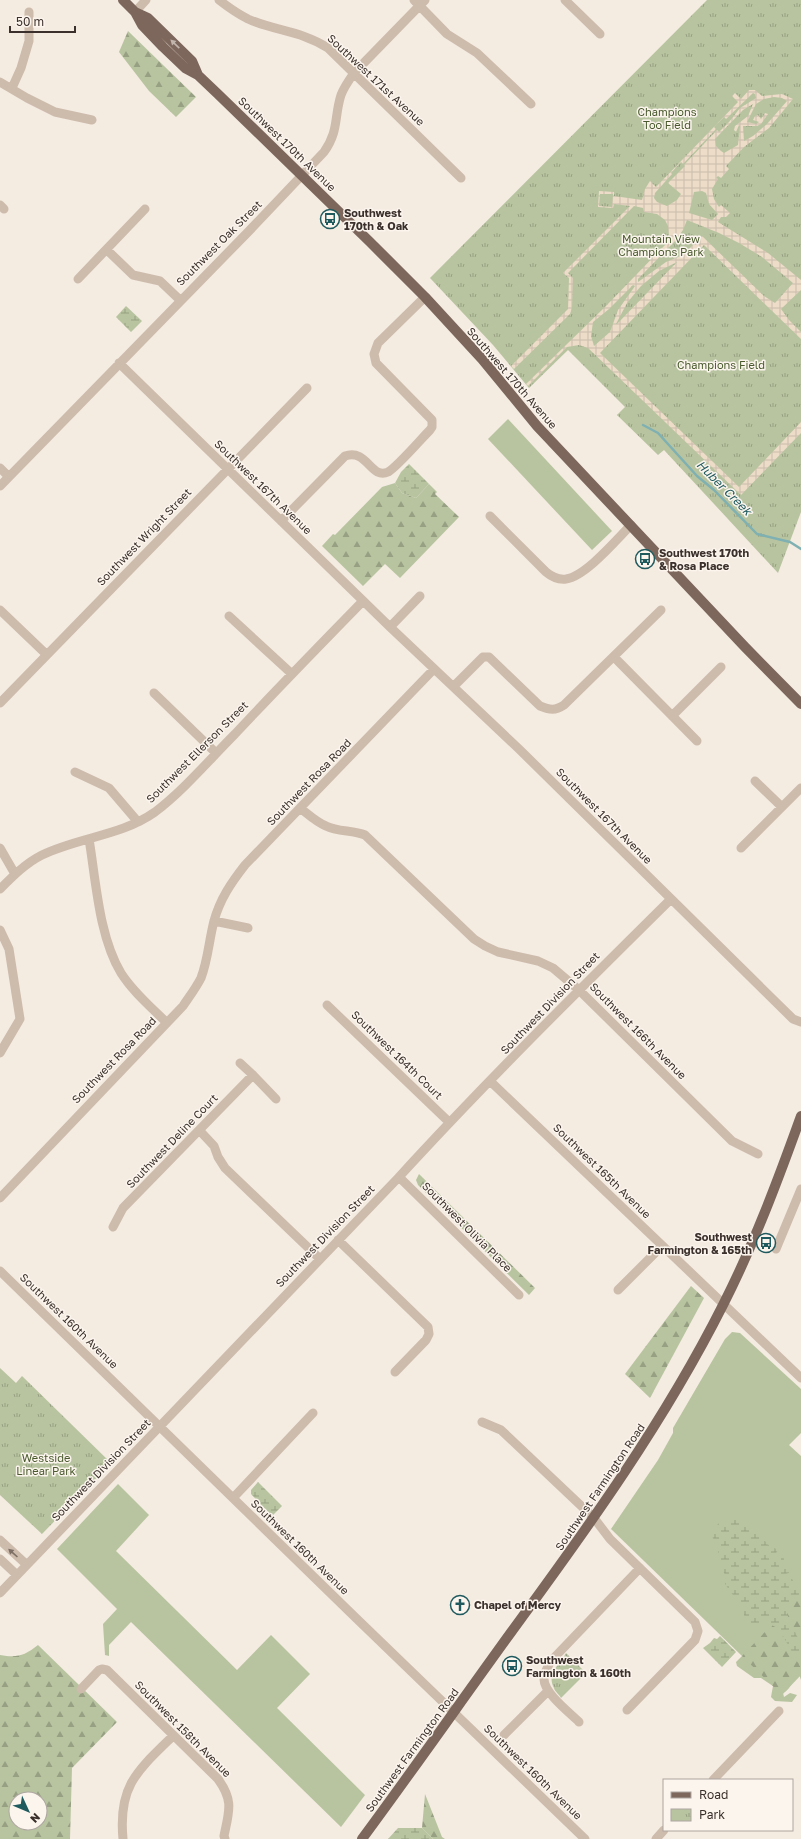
<svg xmlns="http://www.w3.org/2000/svg" width="801" height="1839" font-family="'Golos Text',sans-serif">
	<style>
		.green { fill: #b8c4a0 }
		.forest { fill: url(#forest-firs); fill-rule: evenodd }
		.wetland { fill: url(#wetland-marsh) }
		.park { fill: url(#park-tufts) }
		.plaza { fill: url(#plaza-grid); fill-rule: evenodd }
		.lines { fill: none; stroke-linecap: round; stroke-linejoin: round }
		.stream { stroke: #7fb0b2; stroke-width: 2.5 }
		.minor { stroke: #cdbbac; stroke-width: 9 }
		.major { stroke: #7d675c; stroke-width: 10 }
		.oneway { fill: #c2b5ac }
		.oneway2 { fill: #7d6f65 }
		.labels { text-anchor: middle; stroke-width: 3; stroke-linejoin: round; paint-order: stroke }
		.street-label { font-size: 11px; fill: #3b302b; stroke: #fbf5ee }
		.park-label { font-size: 11px; fill: #4a5a2e; stroke: #fbf5ee }
		.poi-label { font-size: 11px; font-weight: bold; fill: #3b302b; stroke: #fbf5ee; text-anchor: start }
		.water-label { font-size: 12px; font-style: italic; fill: #1f5a5e; stroke: #fbf5ee }
	</style>
	<defs>
		<pattern id="forest-firs" width="22" height="20" patternUnits="userSpaceOnUse"><rect width="22" height="20" fill="#b8c4a0"/><path d="M5 1l3.5 6h-7zM16 11l3.5 6h-7z" fill="#97a083"/></pattern>
		<pattern id="wetland-marsh" width="20" height="14" patternUnits="userSpaceOnUse"><rect width="20" height="14" fill="#b8c4a0"/><path d="M1 5h8M5 5V1M11 12h8M15 12V8" fill="none" stroke="#97a083"/></pattern>
		<pattern id="park-tufts" width="24" height="20" patternUnits="userSpaceOnUse"><rect width="24" height="20" fill="#b8c4a0"/><path d="M3 7l-1-3M5 7V3M7 7l1-3M15 17l-1-3M17 17v-4M19 17l1-3" fill="none" stroke="#97a083"/></pattern>
		<pattern id="plaza-grid" width="8" height="8" patternUnits="userSpaceOnUse"><rect width="8" height="8" fill="#ecdcc8"/><path d="M0 4h8M4 0v8" fill="none" stroke="#cbbdac"/></pattern>
	</defs>
	<rect width="100%" height="100%" fill="#f4ebe1"/>
	<path class="green" d="M508 419 612 531 592 550 488 439Z
		M732 1332 740 1333 801 1389V1433L789 1445 801 1456V1680L797 1669C794 1678 792 1688 783 1693L784 1697 790 1693 797 1695 792 1702 775 1701 771 1697 773 1686 761 1678H754L737 1666 736 1662 742 1656 611 1529 658 1460 673 1433V1428L725 1339Z
		M118 1484 149 1515 116 1551 237 1670 271 1635 310 1674 277 1708 365 1795 341 1827 131 1622 109 1645V1656L105 1655 103 1624 117 1609 57 1549Z"/>
	<path class="forest" d="M128 31 196 97 176 117 149 91 119 52Z
		M395 483 402 493 416 498 429 484 437 492 435 494 459 517 400 578 385 564 363 586 322 546 333 534 335 535 382 487Z
		M419 1174 535 1288 529 1295 418 1185 416 1180Z
		M691 1286 704 1298 650 1398 625 1374Z
		M801 1594V1675L782 1695 742 1656Z
		M38 1645 117 1722 72 1768 70 1839H0V1655C17 1658 24 1656 38 1645ZM16 1799H40V1823H16Z
		M425 1794 442 1837 445 1839H433L422 1828Z"/>
	<path class="wetland" d="M126 306 142 321 131 332 116 317Z
		M409 464 429 484 416 498 402 493 395 483 401 472Z
		M258 1482 282 1506 272 1516 251 1494V1490Z
		M736 1515 748 1525 756 1526 767 1544 778 1550 773 1558 775 1560 783 1556 785 1562 781 1567 782 1570 789 1566 794 1571 786 1574 793 1580 792 1589H795L801 1585C801 1598 791 1603 787 1614L801 1645V1668L779 1629 766 1622 757 1628 752 1629 748 1627 745 1623 744 1614 740 1605 725 1584V1575L719 1562 718 1549 712 1536 714 1528 719 1523 729 1519H733L732 1517Z
		M720 1636 736 1652 722 1667 703 1648 710 1643 714 1638 717 1639Z
		M398 1828H422L433 1839H388Z"/>
	<path class="park" d="M707 0H801V512L778 573 664 450 658 455 617 415 625 407 568 350 529 388 493 345 430 278Z
		M0 1368 16 1383 22 1376 111 1463 42 1534 0 1495Z
		M566 1653 586 1673 561 1698C559 1694 555 1692 554 1688 546 1673 560 1665 566 1653Z"/>
	<path class="plaza" d="M749 90H755L762 96 782 94 793 99 769 128 744 147 726 166 729 169 721 178 718 176 716 178 718 179 712 189 714 199 719 207 721 205 730 213 726 217H721L718 222 768 253 801 280V290L781 309 789 320 801 332V339L704 245 600 353 739 487 801 422V433L741 495 588 348 579 345 567 347 528 386 526 384 606 306 666 244 669 236 668 226 665 220 657 214 644 212 643 208 634 206 568 273 573 278 572 308 570 314 515 368 514 369 511 366 568 309 569 278 563 273 630 206 614 204 613 208 598 207 599 191 614 192V196L642 200 645 189 650 181 656 187 738 102 732 96 735 93 741 99ZM753 93 755 94 756 98 740 108 729 122 719 132 717 130 684 165 685 166 668 183 681 194 677 200 667 206 657 202 654 198 655 193 672 174 671 173 681 162 683 164 716 129 714 127 724 117 726 119ZM774 97 782 98 787 101 767 124 753 136 744 141 743 126H757L761 124 768 114 765 113 761 119 758 115 755 116 753 120 759 122 756 124 747 122 756 104 764 99ZM753 104 748 116 735 126 734 130 736 132 739 125 740 126 738 145 724 153 721 151 716 146 715 139 743 110ZM702 191 706 193 709 204 718 214 712 220 689 213 694 192ZM600 194H613L612 207 599 206ZM687 220 719 233 739 243 762 257 793 283 775 303 764 296 702 236 683 255 666 262 638 282V279L675 241 683 230ZM677 262 617 324H616L627 303 641 286 659 271ZM633 285 635 286 618 310 610 332 594 346 591 336 593 322 609 309Z"/>
	<g class="lines">
		<path class="stream" d="M643 425 658 433 697 476 714 490 757 534 790 542 801 549"/>
		<path class="minor" d="M219 0C228 7 238 14 248 19 275 31 302 31 328 48L461 178
			M414 0 447 34 477 53 531 104
			M565 0 600 34
			M135 12 146 0
			M0 82 27 98 55 112 92 120
			M12 88 21 68 29 41V12
			M0 205 4 209
			M107 250 133 275 160 281 180 300
			M78 279 145 209
			M119 363 390 627 519 749 793 1019 801 1022
			M0 468 9 477
			M0 486 249 231 324 152C339 131 334 117 341 95 344 87 349 80 354 73L425 0
			M490 516 546 572C552 577 558 580 566 579 586 576 616 540 631 525
			M281 521 345 456C367 448 371 480 388 472 397 467 421 439 430 430L432 427V420L376 363 374 354 378 343 425 297
			M0 610 46 654
			M229 616 292 674
			M390 627 420 596
			M614 657 697 741
			M454 686 483 657H489L540 706C550 710 555 711 564 705L661 610
			M154 693 216 753
			M0 703 307 388
			M672 716 721 667
			M75 772 109 788 138 822
			M755 781 782 807
			M300 808C308 814 316 822 326 826 338 832 353 830 365 835L474 939 485 946 498 952 538 961 553 968 579 990 732 1141 758 1154
			M89 839C96 881 99 937 121 973 133 992 151 1007 167 1023
			M0 848 15 874
			M741 848 801 788
			M0 889C13 876 26 863 42 855 79 837 121 836 155 812 184 790 209 760 235 734 277 689 320 645 363 601
			M214 921 248 928
			M0 930 9 949 20 1019 0 1053
			M327 1005 449 1122
			M240 1063 253 1075
			M490 1081 801 1378
			M200 1131 214 1146 218 1157 225 1168 320 1259
			M399 1177 519 1295
			M0 1198 183 1006C189 997 196 988 201 978 208 960 209 940 214 921 220 899 231 883 245 865L434 669
			M113 1227 123 1208 253 1075 276 1099
			M338 1240 428 1327 429 1334 426 1340 395 1372
			M776 1249 801 1189
			M0 1271 357 1619 585 1839
			M618 1290 662 1246
			M482 1422 501 1430 594 1518 610 1539 695 1622 698 1631 695 1640 627 1710
			M233 1498 313 1413
			M0 1540 27 1565
			M0 1559 17 1575
			M0 1593 399 1177C487 1081 579 990 671 899
			M81 1689 99 1670 102 1669 107 1670 218 1779C234 1801 229 1811 224 1836L225 1839
			M579 1722C569 1712 544 1693 544 1679 544 1673 548 1667 550 1662L640 1568
			M504 1735 548 1691
			M713 1780 779 1711
			M123 1839C118 1786 137 1771 173 1736
			M656 1839 664 1830"/>
		<path class="major" d="M123 0 135 12 148 18 192 61 198 75
			M135 12 142 25 163 47 185 68 198 75 218 94 370 242 425 297 482 359 537 426 745 647 801 704
			M362 1839C413 1770 462 1700 512 1631 589 1526 664 1422 723 1305 754 1244 778 1180 801 1116"/>
	</g>
	<defs><path id="oneway-solid" d="M-6-.8H1V-3.2L6.5 0L1 3.2V.8H-6Z"/></defs>
	<use class="oneway" href="#oneway-solid" transform="translate(175 44) rotate(-136)"/>
	<use class="oneway2" href="#oneway-solid" transform="translate(13 1553) rotate(-138)"/>
	<defs>
		<symbol id="bus-ring" viewBox="-11 -11 22 22"><circle r="9.5" fill="#fbf5ee" stroke="#1f5a5e" stroke-width="1.5"/><path d="M-5-6H5V4H4V6H2V4H-2V6H-4V4H-5ZM-3.5-4V0h7V-4ZM-3.5 1.2v1.5H-2V1.2ZM2 1.2v1.5H3.5V1.2Z" fill="#1f5a5e"/></symbol>
		<symbol id="church-ring" viewBox="-11 -11 22 22"><circle r="9.5" fill="#fbf5ee" stroke="#1f5a5e" stroke-width="1.5"/><path d="M-1.2-6h2.4v3.5h3.3v2.4h-3.3V6h-2.4V-.1h-3.3v-2.4h3.3Z" fill="#1f5a5e"/></symbol>
	</defs>
	<g fill-rule="evenodd">
		<use href="#bus-ring" x="319" y="208" width="22" height="22"/>
		<use href="#bus-ring" x="634" y="548" width="22" height="22"/>
		<use href="#bus-ring" x="755" y="1232" width="22" height="22"/>
		<use href="#church-ring" x="449" y="1594" width="22" height="22"/>
		<use href="#bus-ring" x="501" y="1655" width="22" height="22"/>
	</g>
	<g class="labels">
		<g class="street-label">
			<text transform="translate(376 80) rotate(43)" y="4">Southwest 171st Avenue</text>
			<text transform="translate(287 144) rotate(44)" y="4">Southwest 170th Avenue</text>
			<text transform="translate(219 243) rotate(-45)" y="4">Southwest Oak Street</text>
			<text transform="translate(512 378) rotate(49)" y="4">Southwest 170th Avenue</text>
			<text transform="translate(263 487) rotate(44)" y="4">Southwest 167th Avenue</text>
			<text transform="translate(144 537) rotate(-46)" y="4">Southwest Wright Street</text>
			<text transform="translate(197 752) rotate(-45)" y="4">Southwest Ellerson Street</text>
			<text transform="translate(309 782) rotate(-46)" y="4">Southwest Rosa Road</text>
			<text transform="translate(604 816) rotate(45)" y="4">Southwest 167th Avenue</text>
			<text transform="translate(550 1003) rotate(-46)" y="4">Southwest Division Street</text>
			<text transform="translate(638 1031) rotate(45)" y="4">Southwest 166th Avenue</text>
			<text transform="translate(397 1055) rotate(44)" y="4">Southwest 164th Court</text>
			<text transform="translate(114 1060) rotate(-46)" y="4">Southwest Rosa Road</text>
			<text transform="translate(172 1141) rotate(-46)" y="4">Southwest Deline Court</text>
			<text transform="translate(602 1171) rotate(44)" y="4">Southwest 165th Avenue</text>
			<text transform="translate(467 1227) rotate(45)" y="4">Southwest Olivia Place</text>
			<text transform="translate(325 1236) rotate(-46)" y="4">Southwest Division Street</text>
			<text transform="translate(69 1321) rotate(44)" y="4">Southwest 160th Avenue</text>
			<text transform="translate(101 1470) rotate(-46)" y="4">Southwest Division Street</text>
			<text transform="translate(600 1487) rotate(-56)" y="4">Southwest Farmington Road</text>
			<text transform="translate(300 1547) rotate(44)" y="4">Southwest 160th Avenue</text>
			<text transform="translate(183 1729) rotate(45)" y="4">Southwest 158th Avenue</text>
			<text transform="translate(412 1750) rotate(-54)" y="4">Southwest Farmington Road</text>
			<text transform="translate(533 1772) rotate(44)" y="4">Southwest 160th Avenue</text>
		</g>
		<g class="park-label">
			<text x="667" y="116">Champions<tspan x="667" dy="13">Too Field</tspan></text>
			<text x="661" y="243">Mountain View<tspan x="661" dy="13">Champions Park</tspan></text>
			<text x="721" y="369">Champions Field</text>
			<text x="46" y="1462">Westside<tspan x="46" dy="13">Linear Park</tspan></text>
		</g>
		<g class="poi-label">
			<text x="344" y="217">Southwest<tspan x="344" dy="13">170th &amp; Oak</tspan></text>
			<text x="659" y="557">Southwest 170th<tspan x="659" dy="13">&amp; Rosa Place</tspan></text>
			<text x="752" y="1241" text-anchor="end">Southwest<tspan x="752" dy="13">Farmington &amp; 165th</tspan></text>
			<text x="474" y="1609">Chapel of Mercy</text>
			<text x="526" y="1664">Southwest<tspan x="526" dy="13">Farmington &amp; 160th</tspan></text>
		</g>
		<g class="water-label">
			<text transform="translate(724 488) rotate(45)" y="4">Huber Creek</text>
		</g>
	</g>
	<rect x="663" y="1779" width="130" height="52" fill="#fbf5ee" stroke="#aea6a0"/>
	<rect x="671" y="1792" width="20" height="6" fill="#7d675c" stroke="#aea6a0"/>
	<text x="699" y="1799" font-size="12" fill="#3b302b">Road</text>
	<rect x="671" y="1809" width="20" height="12" fill="url(#park-tufts)" stroke="#aea6a0"/>
	<text x="699" y="1819" font-size="12" fill="#3b302b">Park</text>
	<g transform="translate(28 1811) rotate(134)"><circle r="19" fill="#fbf5ee" stroke="#aea6a0"/>
	<path d="M0-3L7 15L0 10L-7 15Z" fill="#1f5a5e"/>
	<text y="-6" font-size="11" font-weight="bold" text-anchor="middle" fill="#3b302b">N</text>
	</g>
	<path d="M10 26v6h65v-6" fill="none" stroke="#3b302b" stroke-width="2"/>
	<text x="16" y="26" font-size="12" fill="#3b302b" stroke="#fbf5ee" stroke-width="3" paint-order="stroke">50 m</text>
</svg>
